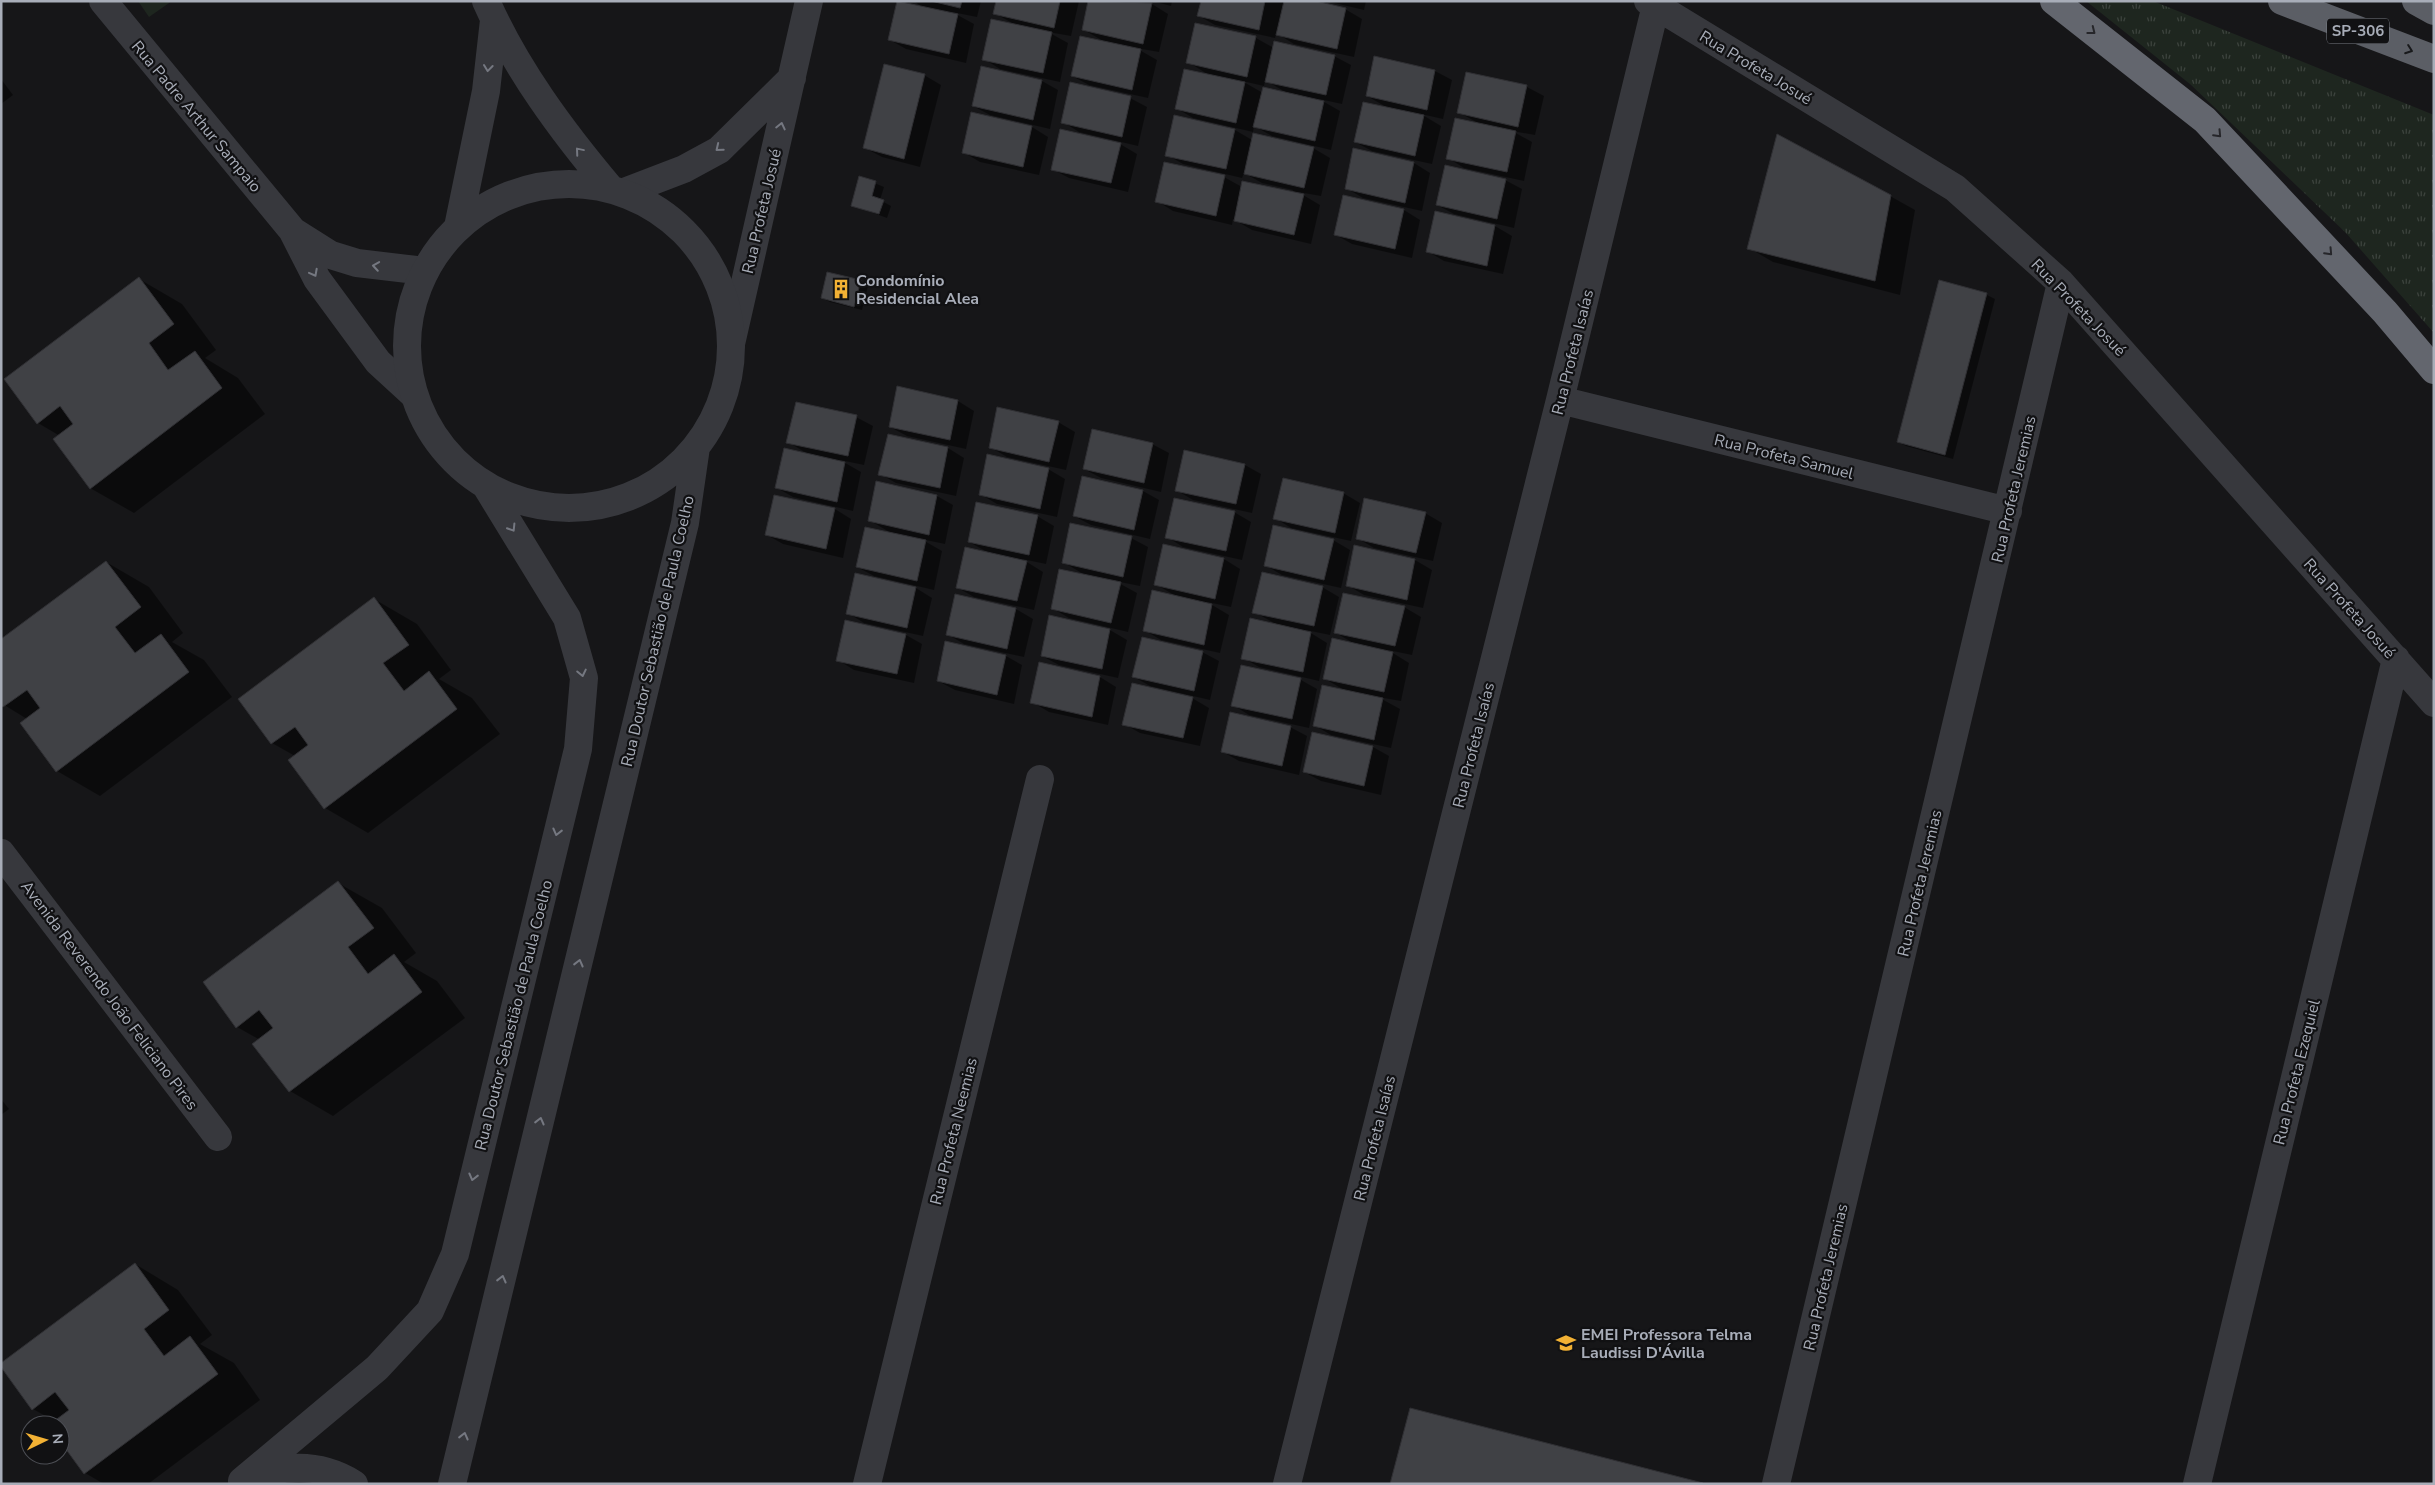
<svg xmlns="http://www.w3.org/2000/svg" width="2435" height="1485" font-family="'Nunito Sans',sans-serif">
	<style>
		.grass { fill: url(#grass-tufts) }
		.park { fill: #1e261f }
		.shadow { fill: #0007; fill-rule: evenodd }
		.building { fill: #404145; stroke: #303034 }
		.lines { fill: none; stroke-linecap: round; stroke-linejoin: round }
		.minor { stroke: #37383d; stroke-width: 28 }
		.tertiary { stroke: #37383d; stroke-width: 28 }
		.trunk { stroke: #5b5e65; stroke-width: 28 }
		.motorway { stroke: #63666e; stroke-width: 28 }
		.oneway { stroke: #26262a }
		.oneway2 { stroke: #18191b }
		.oneway3 { stroke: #757881 }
		.labels { text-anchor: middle; stroke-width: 4.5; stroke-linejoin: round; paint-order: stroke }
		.shield { fill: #111113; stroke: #7b7e86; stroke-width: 1 }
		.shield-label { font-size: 15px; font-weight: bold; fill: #a8adb8 }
		.street-label { font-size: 16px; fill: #a8adb8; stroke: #111113 }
		.poi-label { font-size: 16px; font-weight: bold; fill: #a8adb8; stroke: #111113; text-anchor: start }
	</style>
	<defs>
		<pattern id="grass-tufts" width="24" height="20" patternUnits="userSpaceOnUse" patternTransform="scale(1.25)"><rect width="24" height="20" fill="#1e261f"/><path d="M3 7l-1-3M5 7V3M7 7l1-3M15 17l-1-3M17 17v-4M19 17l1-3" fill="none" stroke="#3c433d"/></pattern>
	</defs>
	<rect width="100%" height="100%" fill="#161618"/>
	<path class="grass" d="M2086 1H2153L2434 115V333L2346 233 2253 144 2190 84Z"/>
	<path class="park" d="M138 1H172L149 17Z"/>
	<path class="shadow" d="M914 1H981L977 17 952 12 974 24 966 63 906 49 890 40 922 7Z
		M997 1H1079L1071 36 1048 32 1068 43 1060 82 1000 69 984 59 1014 24 994 13Z
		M1090 1H1137L1152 4 1168 14 1159 52 1136 48 1157 60 1148 98 1089 85 1072 76 1105 42 1084 30Z
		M1152 1H1172L1171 6Z
		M1202 1H1311L1345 9 1362 19 1354 57 1294 44 1276 33 1275 38 1215 25 1199 16Z
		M1326 1H1366L1364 10Z
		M1196 24 1256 38 1274 48 1334 56 1351 65 1342 104 1319 99 1340 111 1331 150 1272 136 1254 126 1253 132 1193 118 1176 108 1209 75 1188 62ZM1265 80 1287 93H1263L1242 81 1264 86Z
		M1375 57 1435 71 1452 80 1443 119 1421 114 1441 126 1432 164 1372 151 1355 142 1388 108 1367 96Z
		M982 67 1042 81 1058 90 1050 129 990 115 973 106Z
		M1467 74 1527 87 1544 96 1535 135 1512 131 1532 142 1524 181 1464 168 1448 158 1480 124 1458 112Z
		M924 75 941 85 920 167 882 157 865 148Z
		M1 79 13 95 1 104Z
		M1130 98 1147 107 1138 146 1079 132 1063 122Z
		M1032 127 1048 137 1039 175 980 162 963 152Z
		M1235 130 1252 140 1313 148 1330 158 1321 196 1298 192 1320 205 1311 244 1252 230 1233 219 1232 225 1173 211 1157 201 1224 177 1242 187 1292 193 1293 190 1262 183 1244 173 1242 178 1183 164 1167 155Z
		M1120 144 1137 154 1128 192 1069 178 1052 169Z
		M1354 150 1414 163 1430 173 1422 211 1363 198 1346 188Z
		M860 177 884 187 880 200 891 206 887 218 852 205Z
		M1505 180 1522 189 1514 228 1454 214 1437 205Z
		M1890 196 1915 210 1900 295 1773 262 1749 248Z
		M1404 210 1420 220 1412 258 1352 244 1336 235Z
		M1436 213 1495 226 1512 236 1503 274 1444 261 1427 251Z
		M139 279 182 304 216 350 205 358 238 378 265 414 134 513 90 488 60 436 38 423Z
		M860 281 868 286 862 310 830 302 822 298Z
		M1940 282 1987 295 1995 299 1953 459 1906 446 1898 442Z
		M898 388 958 401 974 411 966 449 907 436 890 427Z
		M856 417 873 426 864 465 840 460 861 472 853 511 793 497 777 488 808 454 788 442Z
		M1058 422 1075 432 1066 470 1007 457 990 447Z
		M1152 444 1169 453 1161 492 1101 478 1084 469Z
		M948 448 964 458 956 496 896 483 880 474Z
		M1245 465 1261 474 1252 513 1193 500 1176 490Z
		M1048 469 1065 479 1057 517 997 504 980 494Z
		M877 482 937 496 953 505 945 544 921 539 942 551 934 590 874 576 857 567 891 533 869 520Z
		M1143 491 1159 500 1150 539 1091 525 1074 516Z
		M1343 493 1360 503 1351 541 1291 528 1275 518Z
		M835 509 851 519 843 558 783 544 767 535Z
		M1234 512 1251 522 1242 560 1183 547 1167 537Z
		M1425 513 1442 523 1433 561 1374 548 1357 538Z
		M1037 516 1054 526 1046 564 1022 559 1043 572 1034 610 974 597 958 588 989 553 969 542Z
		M1131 538 1148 547 1140 586 1115 581 1137 593 1128 632 1069 618 1052 608 1085 575 1063 562Z
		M1333 540 1350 550 1341 588 1282 575 1265 565Z
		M1355 547 1415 560 1432 570 1423 608 1364 595 1347 585Z
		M1224 559 1240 569 1231 607 1207 602 1229 615 1220 653 1161 640 1144 630 1176 596 1155 584Z
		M106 562 149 587 183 633 172 642 204 660 232 697 100 796 57 771 27 719 1 703Z
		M1322 587 1339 597 1330 635 1306 630 1327 643 1319 681 1259 667 1243 658 1276 624 1254 612Z
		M916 588 932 598 923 636 864 623 848 613Z
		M956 596 1016 609 1033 619 1024 657 964 644 947 634Z
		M374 599 417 624 451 670 439 679 472 698 500 734 368 833 325 808 295 756 272 743Z
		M1404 607 1421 617 1412 655 1388 650 1409 663 1401 701 1378 697 1400 709 1391 748 1331 735 1314 725 1346 691 1325 679 1355 644 1336 633Z
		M1050 617 1110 630 1127 640 1118 678 1059 665 1042 656Z
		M906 635 922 644 914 683 854 670 838 660Z
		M1202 652 1219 661 1210 700 1150 686 1134 677Z
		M1006 656 1022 665 1014 704 955 690 938 681Z
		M1040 664 1100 677 1116 687 1108 725 1049 712 1032 702Z
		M1301 680 1317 689 1309 728 1249 715 1233 705Z
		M1192 698 1209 708 1200 746 1140 733 1124 724Z
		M1290 727 1307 736 1299 775 1239 761 1223 752Z
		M1373 747 1389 756 1381 795 1321 781 1304 772Z
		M338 883 382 908 416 953 404 962 437 981 465 1018 333 1116 290 1091 260 1040 237 1027Z
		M1 1099 9 1109 1 1115Z
		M135 1264 178 1290 212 1335 200 1344 234 1363 260 1400 148 1484H104L85 1473 60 1438V1425H51L56 1422 33 1409Z"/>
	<path class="building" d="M897 1 958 14 949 54 888 40Z
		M931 1H962L960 8Z
		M996 1H1060L1054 28 993 14Z
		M1088 1 1152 3 1143 44 1082 30Z
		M1201 1H1265L1259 30 1197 16Z
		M1284 1H1316L1346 8 1337 49 1276 35Z
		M991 19 1052 32 1043 73 982 60Z
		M1195 23 1256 36 1247 77 1186 63Z
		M1080 36 1141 49 1132 90 1071 76Z
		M1274 41 1335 55 1326 95 1265 82Z
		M1374 56 1435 70 1427 110 1366 96Z
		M884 64 925 74 904 159 863 148Z
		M981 66 1042 80 1033 120 972 106Z
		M1184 69 1245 82 1236 123 1175 109Z
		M1466 72 1527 85 1518 127 1457 113Z
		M1070 82 1131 96 1122 137 1061 123Z
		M1263 87 1324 101 1315 141 1253 127Z
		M1363 102 1424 115 1415 156 1354 142Z
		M971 112 1032 126 1023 167 962 153Z
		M1174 115 1235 129 1226 169 1165 156Z
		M1455 118 1516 131 1507 172 1446 159Z
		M1060 129 1121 143 1111 183 1051 170Z
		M1253 133 1314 147 1304 188 1244 174Z
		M1777 134 1891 195 1875 281 1747 249Z
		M1353 148 1414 162 1405 203 1345 189Z
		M1164 162 1225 175 1216 216 1155 202Z
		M1445 165 1506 179 1497 219 1436 205Z
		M859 176 876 181 872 196 884 200 879 214 851 206Z
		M1242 181 1304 194 1294 235 1234 221Z
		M1343 195 1404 209 1395 249 1334 235Z
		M1435 211 1495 225 1487 266 1426 252Z
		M827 272 861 280 854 307 821 298Z
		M139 277 174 324 149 343 168 370 195 351 222 388 90 489 53 439 73 424 60 406 37 424 4 379Z
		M1939 280 1987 293 1945 455 1897 442Z
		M897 386 958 400 950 440 889 427Z
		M796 402 857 415 848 456 786 443Z
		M997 407 1059 421 1049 462 989 448Z
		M1092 429 1153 443 1144 483 1083 469Z
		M888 434 948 447 940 488 878 475Z
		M784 448 845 462 837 502 775 488Z
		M1184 450 1245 464 1236 504 1175 491Z
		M987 454 1049 468 1040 509 979 495Z
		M1082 476 1143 490 1134 530 1073 516Z
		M1283 478 1344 492 1335 533 1273 519Z
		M876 481 937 495 929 535 868 521Z
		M774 495 835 508 826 549 765 535Z
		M1174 498 1235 511 1226 551 1165 538Z
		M1364 498 1426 512 1416 553 1356 539Z
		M976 502 1038 515 1029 555 968 542Z
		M1070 523 1132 536 1123 577 1062 563Z
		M1273 525 1334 539 1324 580 1264 566Z
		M865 527 926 540 917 581 856 567Z
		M1163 544 1224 558 1215 599 1154 585Z
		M1354 545 1415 559 1407 600 1346 586Z
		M965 547 1027 561 1017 601 956 588Z
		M106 561 141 607 115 627 135 653 161 634 189 672 56 772 20 723 40 708 27 690 3 707 1 705V639Z
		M1059 569 1121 582 1111 623 1051 609Z
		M1262 572 1323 586 1314 626 1252 613Z
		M855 573 916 587 907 628 846 614Z
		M1152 590 1212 604 1204 645 1143 631Z
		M1343 593 1405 606 1395 646 1334 633Z
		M955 594 1016 608 1007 649 946 635Z
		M374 597 409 645 383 663 404 691 429 671 457 709 324 809 288 760 308 745 295 727 271 744 238 699Z
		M1049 615 1110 629 1102 669 1041 656Z
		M1250 618 1311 632 1303 672 1241 659Z
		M845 620 906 634 897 674 836 661Z
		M1142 637 1203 651 1194 691 1132 677Z
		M1332 638 1393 652 1384 692 1323 679Z
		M945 641 1006 655 997 695 937 681Z
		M1039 662 1100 676 1092 717 1030 703Z
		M1241 665 1301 678 1292 719 1231 706Z
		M1132 683 1193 697 1183 738 1122 725Z
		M1322 685 1383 698 1374 740 1313 726Z
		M1230 712 1291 726 1282 766 1221 752Z
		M1312 732 1373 746 1364 786 1303 772Z
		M338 881 374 928 348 947 368 974 394 954 422 992 289 1092 252 1044 273 1028 259 1010 236 1028 203 982Z
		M135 1263 169 1310 144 1329 164 1356 190 1336 218 1374 84 1474 60 1441V1425H49L69 1410 55 1392 32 1410 1 1367V1363Z
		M1410 1408 1703 1483V1484H1390Z"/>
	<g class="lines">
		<path class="minor" d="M103 1 292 230 317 279 378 362 414 395
			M1648 1 1955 188 2061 283 2434 703
			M624 192 684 169 719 150 792 78
			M293 231 331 255 357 263 425 271
			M731 344 809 1
			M1560 400 2008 511
			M1 853 218 1137
			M867 1484 1040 779
			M1287 1484 1560 400 1656 5
			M1776 1484 2061 283
			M2197 1484 2396 659"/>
		<path class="tertiary" d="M486 1C516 69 562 131 610 188
			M407 346a162 162 0 1 1 324 0a162 162 0 1 1-324 0Z
			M458 227 486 91 494 20
			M253 1477C287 1464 322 1464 354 1484
			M242 1481 377 1368 430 1311 455 1254 578 749 584 678 567 618 486 486
			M452 1484 685 523 696 447"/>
		<path class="trunk" d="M2282 1 2434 59
			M2416 1 2434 11"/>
		<path class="motorway" d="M2054 1 2205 120 2385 312 2434 370"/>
	</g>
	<defs><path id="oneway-chevron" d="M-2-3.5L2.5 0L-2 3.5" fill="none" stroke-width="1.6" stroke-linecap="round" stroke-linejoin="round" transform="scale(1.25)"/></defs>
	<g class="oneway">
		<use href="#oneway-chevron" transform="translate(2092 31) rotate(38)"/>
		<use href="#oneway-chevron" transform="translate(2218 134) rotate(47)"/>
		<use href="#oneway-chevron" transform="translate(2329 252) rotate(47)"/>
	</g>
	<use class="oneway2" href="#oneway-chevron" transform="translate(2409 50) rotate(20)"/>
	<g class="oneway3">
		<use href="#oneway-chevron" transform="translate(488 68) rotate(97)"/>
		<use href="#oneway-chevron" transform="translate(781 126) rotate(-77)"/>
		<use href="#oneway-chevron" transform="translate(719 148) rotate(141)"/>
		<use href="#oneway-chevron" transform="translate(579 151) rotate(-130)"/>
		<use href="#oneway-chevron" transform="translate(376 266) rotate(-171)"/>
		<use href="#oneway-chevron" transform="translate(314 273) rotate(62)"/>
		<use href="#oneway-chevron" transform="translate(512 528) rotate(58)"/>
		<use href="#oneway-chevron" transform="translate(582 673) rotate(78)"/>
		<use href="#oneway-chevron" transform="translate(557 832) rotate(104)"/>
		<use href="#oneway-chevron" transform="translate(579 963) rotate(-76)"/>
		<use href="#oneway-chevron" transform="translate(540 1121) rotate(-76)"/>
		<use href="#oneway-chevron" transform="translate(473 1177) rotate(104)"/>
		<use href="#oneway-chevron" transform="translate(502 1279) rotate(-76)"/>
		<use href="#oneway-chevron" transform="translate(464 1436) rotate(-76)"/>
	</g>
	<defs>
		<symbol id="building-bare" viewBox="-9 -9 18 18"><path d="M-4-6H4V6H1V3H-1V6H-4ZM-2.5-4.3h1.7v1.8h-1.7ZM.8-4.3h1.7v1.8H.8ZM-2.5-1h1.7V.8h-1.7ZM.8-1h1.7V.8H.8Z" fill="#f2b134" stroke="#111113" stroke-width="2.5" paint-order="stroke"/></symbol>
		<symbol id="school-bare" viewBox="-9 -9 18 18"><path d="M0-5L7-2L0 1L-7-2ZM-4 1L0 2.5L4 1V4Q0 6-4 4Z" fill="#f2b134" stroke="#111113" stroke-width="2.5" paint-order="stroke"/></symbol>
	</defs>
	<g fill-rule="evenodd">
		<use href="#building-bare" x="827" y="275" width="28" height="28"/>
		<use href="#school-bare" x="1552" y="1329" width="28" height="28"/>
	</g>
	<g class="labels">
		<rect class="shield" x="2327" y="18.5" width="62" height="25" rx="4"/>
		<g class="shield-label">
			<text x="2358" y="36">SP-306</text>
		</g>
		<g class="street-label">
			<text transform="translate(1756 67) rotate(31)" y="6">Rua Profeta Josué</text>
			<text transform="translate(197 116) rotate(50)" y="6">Rua Padre Arthur Sampaio</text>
			<text transform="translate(761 211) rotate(-77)" y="6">Rua Profeta Josué</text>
			<text transform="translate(2079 307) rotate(46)" y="6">Rua Profeta Josué</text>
			<text transform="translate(1572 352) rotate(-76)" y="6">Rua Profeta Isaías</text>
			<text transform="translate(1784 456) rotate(14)" y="6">Rua Profeta Samuel</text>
			<text transform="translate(2013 489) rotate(-77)" y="6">Rua Profeta Jeremias</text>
			<text transform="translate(2350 608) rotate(48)" y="6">Rua Profeta Josué</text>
			<text transform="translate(657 631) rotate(-77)" y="6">Rua Doutor Sebastião de Paula Coelho</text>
			<text transform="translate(1473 745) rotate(-76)" y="6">Rua Profeta Isaías</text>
			<text transform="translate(1919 883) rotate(-77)" y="6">Rua Profeta Jeremias</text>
			<text transform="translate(110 995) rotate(53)" y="6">Avenida Reverendo João Feliciano Pires</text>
			<text transform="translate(513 1015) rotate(-76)" y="6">Rua Doutor Sebastião de Paula Coelho</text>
			<text transform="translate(2296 1072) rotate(-76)" y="6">Rua Profeta Ezequiel</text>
			<text transform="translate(953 1131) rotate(-76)" y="6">Rua Profeta Neemias</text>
			<text transform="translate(1374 1138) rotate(-76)" y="6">Rua Profeta Isaías</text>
			<text transform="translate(1825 1277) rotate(-77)" y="6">Rua Profeta Jeremias</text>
		</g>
		<g class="poi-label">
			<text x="856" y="286">Condomínio<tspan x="856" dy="18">Residencial Alea</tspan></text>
			<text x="1581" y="1340">EMEI Professora Telma<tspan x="1581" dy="18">Laudissi D'Ávilla</tspan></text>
		</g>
	</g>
	<rect width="2435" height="1485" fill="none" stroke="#a8adb8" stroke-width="5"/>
	<g transform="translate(45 1440) rotate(85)"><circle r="24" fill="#111113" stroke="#4d4f55"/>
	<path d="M0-4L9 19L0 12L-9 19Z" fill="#f2b134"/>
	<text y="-8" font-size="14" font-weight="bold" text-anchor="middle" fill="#a8adb8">N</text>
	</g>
</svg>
